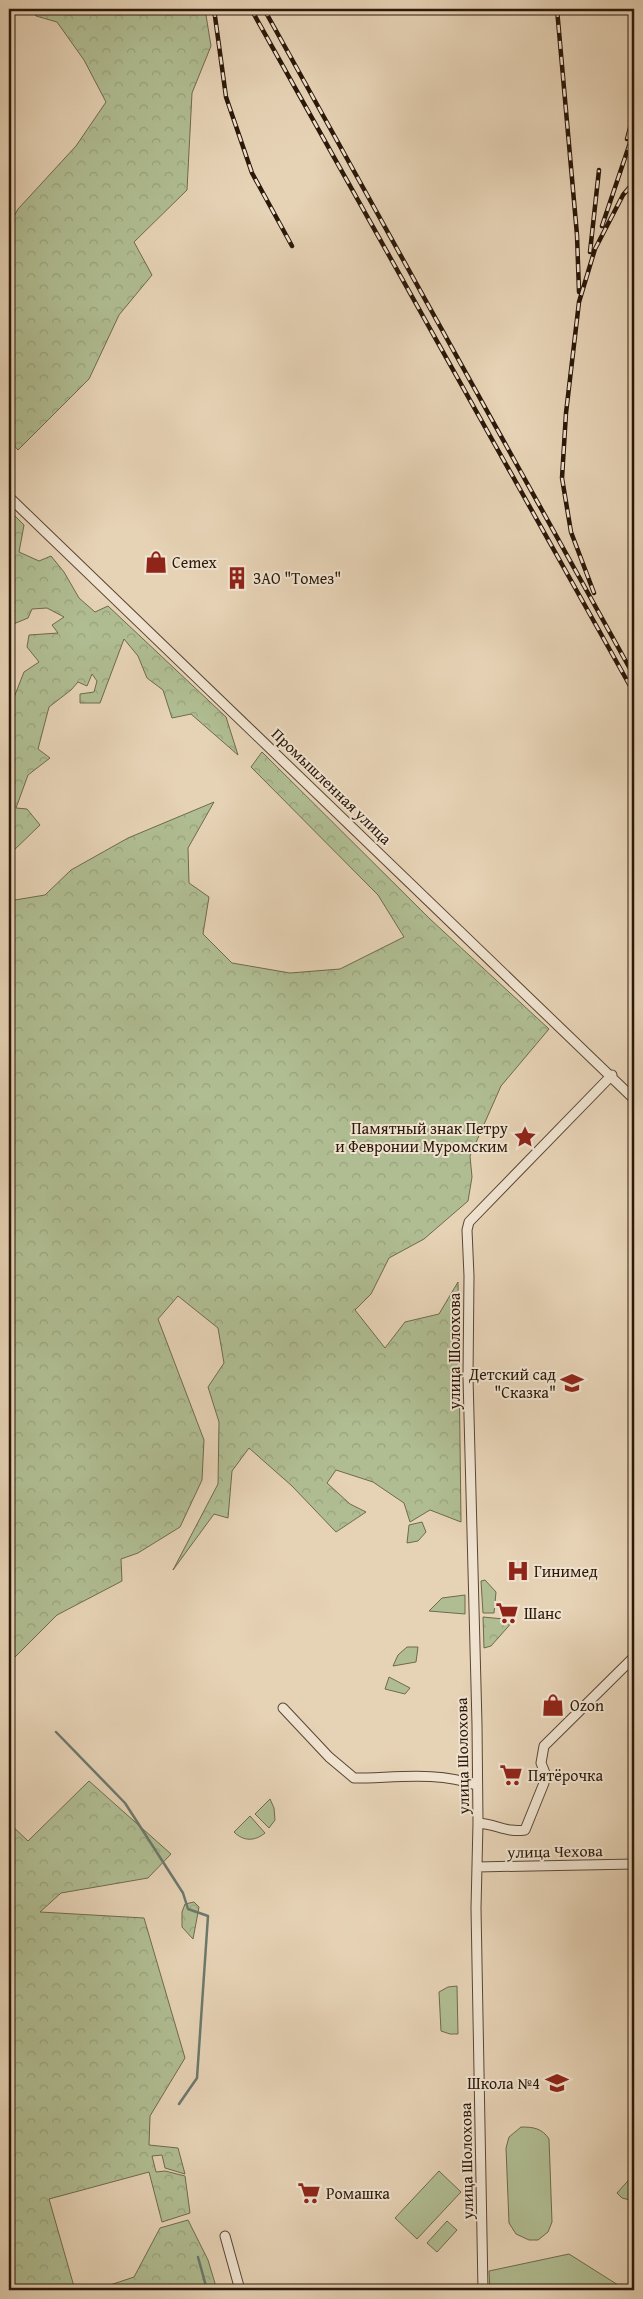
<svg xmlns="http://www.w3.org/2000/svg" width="643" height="2299" font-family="'Gentium Book Plus',serif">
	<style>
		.green { fill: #b0bd92; stroke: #6e6a4e }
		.forest { fill: url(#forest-crowns); stroke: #6e6a4e }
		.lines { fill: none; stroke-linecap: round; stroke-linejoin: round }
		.stream { stroke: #6b786c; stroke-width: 2.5 }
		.minor-casing { stroke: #5a4634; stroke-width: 11 }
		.minor { stroke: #efe2cf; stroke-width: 9 }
		.rail-casing { stroke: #2b1809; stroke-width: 4.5 }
		.rail { stroke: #efe2cf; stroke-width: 2.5; stroke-dasharray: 8; stroke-linecap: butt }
		.labels { text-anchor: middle; stroke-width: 4; stroke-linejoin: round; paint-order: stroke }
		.poi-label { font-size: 16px; fill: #2b1809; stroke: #efe2cf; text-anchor: start }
		.street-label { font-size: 16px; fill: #2b1809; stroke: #efe2cf }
	</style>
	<defs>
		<pattern id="forest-crowns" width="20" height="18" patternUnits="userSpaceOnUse" patternTransform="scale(1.25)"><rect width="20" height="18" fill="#b0bd92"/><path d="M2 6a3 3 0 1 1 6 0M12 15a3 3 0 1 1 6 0" fill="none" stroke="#98a27d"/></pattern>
	</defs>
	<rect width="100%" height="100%" fill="#e6d2b5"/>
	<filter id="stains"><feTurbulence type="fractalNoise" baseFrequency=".004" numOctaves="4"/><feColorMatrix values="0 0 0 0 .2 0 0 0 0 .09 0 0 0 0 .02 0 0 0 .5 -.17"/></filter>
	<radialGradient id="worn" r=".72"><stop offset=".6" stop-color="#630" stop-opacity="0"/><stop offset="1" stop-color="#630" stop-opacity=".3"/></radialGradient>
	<path class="green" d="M422 1522 426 1532 418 1541 407 1543 409 1525Z
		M485 1580 496 1592 494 1613H483L481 1581Z
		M465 1595V1614L429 1611 442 1598Z
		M407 1647H418L416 1662 393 1666 398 1655Z
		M389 1677 410 1688 405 1694 385 1689Z
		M270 1799 274 1808 275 1820 269 1828 255 1814Z
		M250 1816 265 1833C255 1841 244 1842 234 1832Z
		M457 1986 458 2034H450L441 2031 439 1992 448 1987Z
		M521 2127C533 2127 542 2128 549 2139L552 2222 548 2232 538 2240H529L516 2234 509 2223 506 2148 509 2137Z
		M439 2171 461 2192 417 2239 395 2218Z
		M634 2174V2201L622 2198 617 2193Z
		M447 2221 457 2230 437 2252 427 2243Z
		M569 2254 626 2290H490L489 2271Z"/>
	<path class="forest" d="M31 9H205L211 46 192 93 187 190 134 242 152 275 119 315 89 379 18 450 9 440V225L18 209 76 146 106 102 84 60 57 22 36 16Z
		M9 510 24 525 19 552 39 561 51 556 64 572 79 598 95 612 108 606 226 717 238 755 191 714 172 718 163 690 147 678 138 656 124 639 100 703H80V694L94 692 97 681 92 674 87 686 78 682 71 690 49 707 38 749 50 758 28 775 16 808 27 809 40 825 9 855V710L24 672 39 662 27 647 29 635 58 633 52 625 64 617 47 608 32 609 28 618 11 625 15 610 9 609Z
		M262 752 430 919 549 1029 501 1086 470 1156 472 1177 468 1201 424 1239 389 1258 371 1294 355 1310 385 1348 405 1322 439 1314 458 1282 461 1522 430 1510 410 1522 404 1503 373 1482 336 1470 327 1483 350 1504 366 1512 336 1532 292 1486 249 1448 232 1471 228 1518 214 1514 173 1570 218 1484 219 1422 208 1387 224 1363 218 1328 178 1296 158 1319 204 1440 202 1480 180 1527 138 1553 121 1559 122 1581 57 1615 9 1663V904L15 900 45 895 71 870 128 838 214 802 188 848 189 883 209 897 203 934 232 963 290 973 340 969 404 937 378 895 251 767Z
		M483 1617 514 1620 491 1646 484 1648Z
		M89 1781 171 1854 148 1878 61 1893 40 1912 144 1918 185 2058 150 2116 149 2145 178 2148 185 2174 165 2168 162 2155 152 2156 156 2172 165 2171 185 2176 190 2213 162 2222 149 2172 49 2199 75 2290H9V1823L28 1841Z
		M194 1902 199 1907 193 1939 182 1927V1912L185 1904Z
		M188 2220 208 2260 217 2290H95L134 2277 160 2228Z"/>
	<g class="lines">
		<path class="stream" d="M56 1732 125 1803 183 1893 188 1909 208 1916 197 2078 179 2104
			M198 2257 207 2290
			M137 2290 140 2285"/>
		<defs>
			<path id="minor" d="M9 497 634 1099
				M283 1708 329 1757 354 1778C394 1778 438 1771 476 1785
				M478 1823C496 1824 507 1833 525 1830L544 1783 545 1773 541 1763 544 1746 634 1657
				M477 1867 634 1864
				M225 2236 240 2290
				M483 2290 476 1908 478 1823 477 1724 468 1377 469 1276 467 1230 469 1222 612 1075"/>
		</defs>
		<use href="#minor" class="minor-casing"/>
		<use href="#minor" class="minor"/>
		<defs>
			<path id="rail" d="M214 9 226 97 252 173 292 246
				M251 9 634 693
				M264 9 634 676
				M557 9 577 235 579 292
				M627 139 634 113
				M602 226 634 131
				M590 252 599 170
				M594 593 571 532 562 478 566 413 579 302 595 249 623 195 634 182"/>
		</defs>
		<use href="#rail" class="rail-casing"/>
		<use href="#rail" class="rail"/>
	</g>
	<defs>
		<symbol id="shop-bare" viewBox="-9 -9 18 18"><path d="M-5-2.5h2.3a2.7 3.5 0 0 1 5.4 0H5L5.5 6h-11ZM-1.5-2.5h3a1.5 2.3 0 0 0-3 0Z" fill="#8f2418" stroke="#efe2cf" stroke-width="2.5" paint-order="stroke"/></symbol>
		<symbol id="building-bare" viewBox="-9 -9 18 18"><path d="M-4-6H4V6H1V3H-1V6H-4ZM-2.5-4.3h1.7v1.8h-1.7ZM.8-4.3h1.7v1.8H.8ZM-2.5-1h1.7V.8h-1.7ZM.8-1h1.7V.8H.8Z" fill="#8f2418" stroke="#efe2cf" stroke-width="2.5" paint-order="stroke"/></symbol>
		<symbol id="sight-bare" viewBox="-9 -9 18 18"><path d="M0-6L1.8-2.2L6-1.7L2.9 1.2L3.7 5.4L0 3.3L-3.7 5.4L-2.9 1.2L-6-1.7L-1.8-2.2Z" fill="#8f2418" stroke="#efe2cf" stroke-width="2.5" paint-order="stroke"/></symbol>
		<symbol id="school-bare" viewBox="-9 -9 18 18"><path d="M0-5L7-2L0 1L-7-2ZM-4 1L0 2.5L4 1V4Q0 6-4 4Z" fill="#8f2418" stroke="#efe2cf" stroke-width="2.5" paint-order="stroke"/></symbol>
		<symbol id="hospital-bare" viewBox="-9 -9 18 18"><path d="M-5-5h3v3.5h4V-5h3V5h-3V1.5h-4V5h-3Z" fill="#8f2418" stroke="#efe2cf" stroke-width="2.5" paint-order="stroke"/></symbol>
		<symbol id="supermarket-bare" viewBox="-9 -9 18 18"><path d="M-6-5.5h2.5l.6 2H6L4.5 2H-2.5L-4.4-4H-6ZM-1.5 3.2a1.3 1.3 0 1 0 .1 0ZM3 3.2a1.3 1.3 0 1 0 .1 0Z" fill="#8f2418" stroke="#efe2cf" stroke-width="2.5" paint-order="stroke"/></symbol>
	</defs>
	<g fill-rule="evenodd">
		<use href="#shop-bare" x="140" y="546" width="32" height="32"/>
		<use href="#building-bare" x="221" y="562" width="32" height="32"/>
		<use href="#sight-bare" x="509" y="1121" width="32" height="32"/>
		<use href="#school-bare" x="556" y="1367" width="32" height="32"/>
		<use href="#hospital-bare" x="502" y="1555" width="32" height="32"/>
		<use href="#supermarket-bare" x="491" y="1597" width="32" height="32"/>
		<use href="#shop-bare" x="537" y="1689" width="32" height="32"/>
		<use href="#supermarket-bare" x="495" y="1759" width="32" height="32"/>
		<use href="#school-bare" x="541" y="2067" width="32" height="32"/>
		<use href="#supermarket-bare" x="293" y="2177" width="32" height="32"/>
	</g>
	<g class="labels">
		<g class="poi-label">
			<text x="172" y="568">Cemex</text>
			<text x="253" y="584">ЗАО "Томез"</text>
			<text x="508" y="1134" text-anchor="end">Памятный знак Петру<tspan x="508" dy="18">и Февронии Муромским</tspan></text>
			<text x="556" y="1380" text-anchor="end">Детский сад<tspan x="556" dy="18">"Сказка"</tspan></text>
			<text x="534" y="1577">Гинимед</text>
			<text x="524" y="1619">Шанс</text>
			<text x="570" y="1711">Ozon</text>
			<text x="528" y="1781">Пятёрочка</text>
			<text x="540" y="2089" text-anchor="end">Школа №4</text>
			<text x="326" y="2199">Ромашка</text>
		</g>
		<g class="street-label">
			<text transform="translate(332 786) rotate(44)" y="6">Промышленная улица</text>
			<text transform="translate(454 1351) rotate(-90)" y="6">улица Шолохова</text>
			<text transform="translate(462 1756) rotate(-91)" y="6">улица Шолохова</text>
			<text transform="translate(555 1851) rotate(-1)" y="6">улица Чехова</text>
			<text transform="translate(466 2161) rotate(-91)" y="6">улица Шолохова</text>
		</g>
	</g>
	<rect width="643" height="2299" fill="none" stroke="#e6d2b5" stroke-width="30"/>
	<rect x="10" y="10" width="623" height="2279" fill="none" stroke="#2b1809" stroke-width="2.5"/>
	<rect x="15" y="15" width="613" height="2269" fill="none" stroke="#2b1809"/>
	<rect width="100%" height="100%" filter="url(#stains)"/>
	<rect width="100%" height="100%" fill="url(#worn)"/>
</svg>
